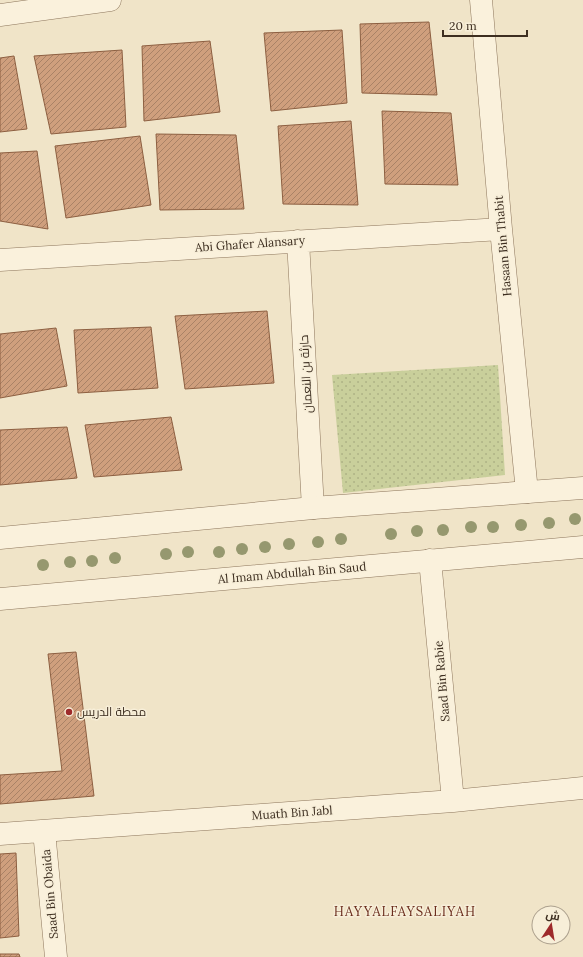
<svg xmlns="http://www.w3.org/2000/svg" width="583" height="957" font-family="Lora,Cairo,serif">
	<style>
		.park { fill: url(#park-dots) }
		.building { fill: url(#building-hatch); stroke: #8d5f41 }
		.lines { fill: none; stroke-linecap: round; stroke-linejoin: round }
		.minor-casing { stroke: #8d765c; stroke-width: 23 }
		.tertiary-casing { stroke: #8d765c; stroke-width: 23 }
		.minor { stroke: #faf1dc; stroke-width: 22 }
		.tertiary { stroke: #faf1dc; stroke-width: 22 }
		.tree { fill: #96986f }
		.poi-dot { fill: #9e2a2b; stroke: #f7eed8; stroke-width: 1.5 }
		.labels { text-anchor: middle; stroke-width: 3; stroke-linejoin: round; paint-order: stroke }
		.street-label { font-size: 12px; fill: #3d2e20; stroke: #f7eed8 }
		.poi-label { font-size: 12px; fill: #3d2e20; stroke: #f7eed8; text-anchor: start }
		.neighbourhood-label { font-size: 13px; letter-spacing: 1px; fill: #6b2e1e; stroke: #f7eed8 }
	</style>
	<defs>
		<pattern id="park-dots" width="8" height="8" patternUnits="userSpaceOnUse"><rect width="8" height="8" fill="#c9cf9b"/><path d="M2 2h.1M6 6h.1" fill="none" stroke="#aeb285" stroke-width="1.8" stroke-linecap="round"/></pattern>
		<pattern id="building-hatch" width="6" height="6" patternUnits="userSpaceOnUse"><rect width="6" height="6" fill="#cf9f7d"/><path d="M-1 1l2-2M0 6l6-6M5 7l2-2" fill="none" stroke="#a98266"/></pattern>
	</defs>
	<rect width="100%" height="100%" fill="#f0e4c8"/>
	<path class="park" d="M498 365 505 475 343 493 332 375Z"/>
	<path class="building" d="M429 22 437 95 362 93 360 24Z
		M342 30 347 103 271 111 264 33Z
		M210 41 220 112 144 121 142 46Z
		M122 50 126 127 51 134 34 56Z
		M14 56 27 129 0 132V58Z
		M382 111 451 113 458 185 385 184Z
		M351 121 358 205 283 204 278 126Z
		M156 134 236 135 244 209 160 210Z
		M140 136 151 205 66 218 55 146Z
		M37 151 48 229 0 221V153Z
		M267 311 274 383 185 389 175 316Z
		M151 327 158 388 78 393 74 330Z
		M56 328 67 386 0 398V334Z
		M171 417 182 470 94 477 85 425Z
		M67 427 77 478 0 485V430Z
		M76 652 94 796 0 804V775L62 771 48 654Z
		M16 853 19 936 0 938V854Z
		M0 954H19L20 957H0Z"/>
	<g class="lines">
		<defs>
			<path id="minor" d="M481 0 501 229 527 492
				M0 15 110 0
				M298 241 313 508
				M0 260 501 229
				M430 560 453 801
				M44 831 56 957
				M0 834 453 801 583 788"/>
			<path id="tertiary" d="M0 538 313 508 583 488
				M0 599 583 547"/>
		</defs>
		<use href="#minor" class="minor-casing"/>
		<use href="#tertiary" class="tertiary-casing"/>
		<use href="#minor" class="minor"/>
		<use href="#tertiary" class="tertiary"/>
	</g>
	<g class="tree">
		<circle cx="575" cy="519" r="6"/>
		<circle cx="549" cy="523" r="6"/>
		<circle cx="521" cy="525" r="6"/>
		<circle cx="471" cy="527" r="6"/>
		<circle cx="493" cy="527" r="6"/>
		<circle cx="443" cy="530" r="6"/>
		<circle cx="417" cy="531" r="6"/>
		<circle cx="391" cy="534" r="6"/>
		<circle cx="341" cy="539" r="6"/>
		<circle cx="318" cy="542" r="6"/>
		<circle cx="289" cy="544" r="6"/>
		<circle cx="265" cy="547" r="6"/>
		<circle cx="242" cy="549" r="6"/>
		<circle cx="188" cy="552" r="6"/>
		<circle cx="219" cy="552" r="6"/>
		<circle cx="166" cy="554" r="6"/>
		<circle cx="115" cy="558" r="6"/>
		<circle cx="92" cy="561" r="6"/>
		<circle cx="70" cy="562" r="6"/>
		<circle cx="43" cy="565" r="6"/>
	</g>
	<circle class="poi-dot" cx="69" cy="712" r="4"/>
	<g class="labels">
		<g class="street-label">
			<text transform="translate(250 244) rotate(-4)" y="4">Abi Ghafer Alansary</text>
			<text transform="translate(503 246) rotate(-95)" y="4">Hasaan Bin Thabit</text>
			<text transform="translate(306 374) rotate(-93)" y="4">حارثة بن النعمان</text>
			<text transform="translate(292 573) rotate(-5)" y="4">Al Imam Abdullah Bin Saud</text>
			<text transform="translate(442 681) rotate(-95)" y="4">Saad Bin Rabie</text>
			<text transform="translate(292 813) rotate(-4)" y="4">Muath Bin Jabl</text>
			<text transform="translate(50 894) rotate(-95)" y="4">Saad Bin Obaida</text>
		</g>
		<g class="poi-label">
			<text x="77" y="716">محطة الدريس</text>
		</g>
		<g class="neighbourhood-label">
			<text x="405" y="916">HAYYALFAYSALIYAH</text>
		</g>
	</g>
	<g transform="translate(551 925) rotate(12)"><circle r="19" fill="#f7eed8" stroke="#ada18e"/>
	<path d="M0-3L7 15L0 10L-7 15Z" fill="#9e2a2b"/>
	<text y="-6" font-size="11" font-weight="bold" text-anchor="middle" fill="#3d2e20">ش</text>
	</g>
	<path d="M443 30v6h84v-6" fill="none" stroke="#3d2e20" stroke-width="2"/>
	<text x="449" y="30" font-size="12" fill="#3d2e20" stroke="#f7eed8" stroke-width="3" paint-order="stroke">20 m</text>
</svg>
